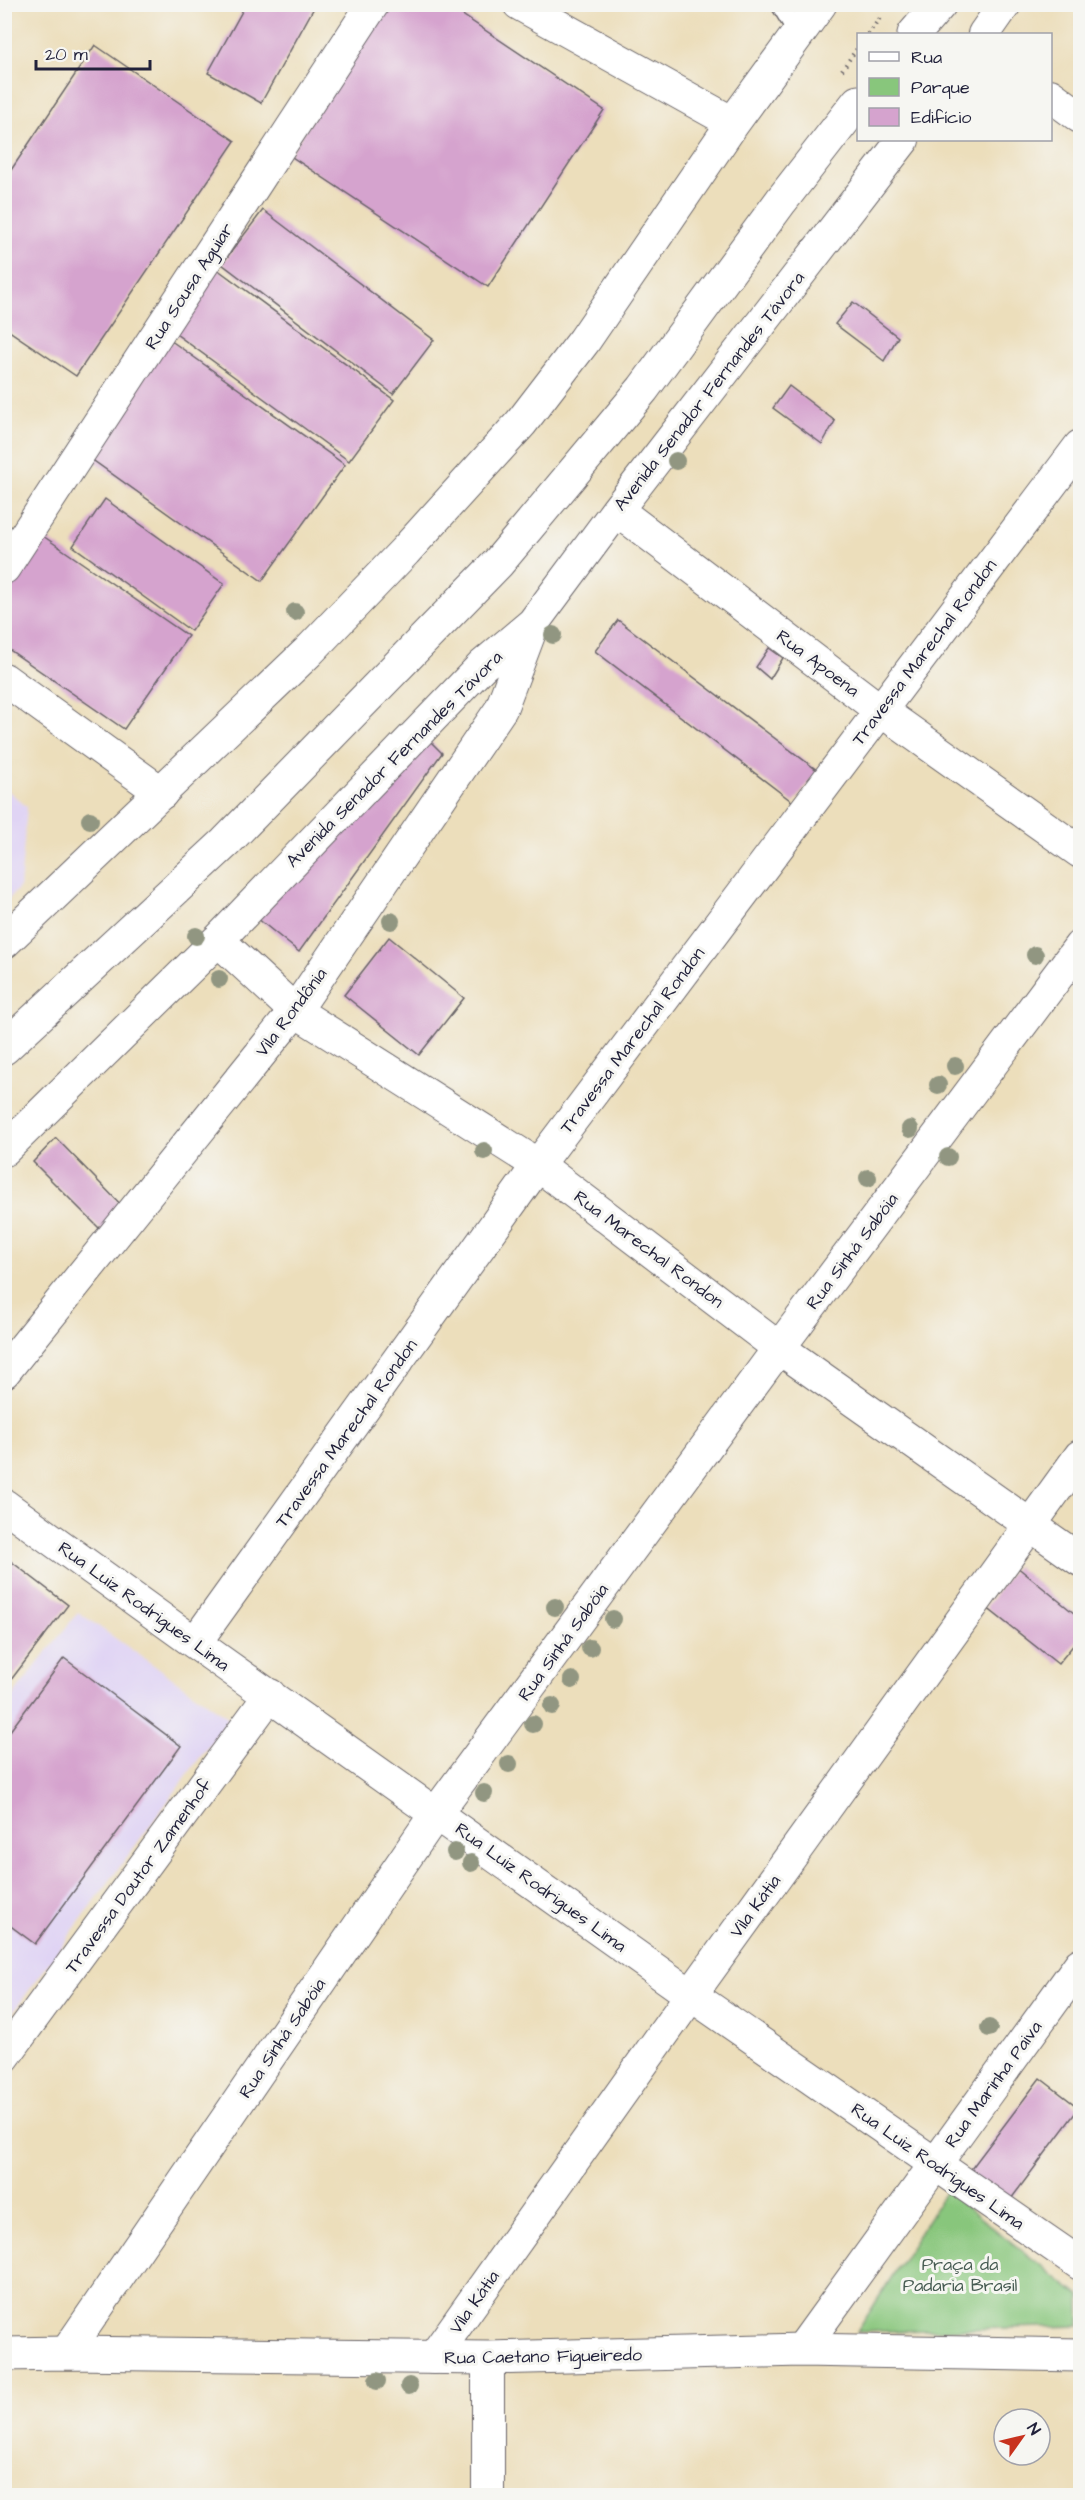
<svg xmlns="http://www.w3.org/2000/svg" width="1085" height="2500" font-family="'Architects Daughter',sans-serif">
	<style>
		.built { fill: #e0d4f4 }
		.green { fill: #88c67c; stroke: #55745c; stroke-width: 1.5 }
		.building { fill: #d5a3ce }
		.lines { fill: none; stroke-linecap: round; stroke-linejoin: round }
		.lane-casing { stroke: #696468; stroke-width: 19 }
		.street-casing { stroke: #696468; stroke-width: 34 }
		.secondary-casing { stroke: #696468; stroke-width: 35 }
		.primary-casing { stroke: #696468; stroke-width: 35 }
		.path { stroke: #696468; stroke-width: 4; stroke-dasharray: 1.5 4.5; stroke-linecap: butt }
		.lane { stroke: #fff; stroke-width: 16 }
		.street { stroke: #fff; stroke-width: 32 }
		.secondary { stroke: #fff; stroke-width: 33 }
		.primary { stroke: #fff; stroke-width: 33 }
		.tree { fill: #919681 }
		.labels { text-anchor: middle; stroke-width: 6; stroke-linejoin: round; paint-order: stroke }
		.street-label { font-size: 18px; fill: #22223b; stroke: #f6f6f2 }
		.park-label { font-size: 18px; fill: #465b52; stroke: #f6f6f2 }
	</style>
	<rect width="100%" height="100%" fill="#f6f6f2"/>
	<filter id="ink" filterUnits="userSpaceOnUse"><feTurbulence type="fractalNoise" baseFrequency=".0167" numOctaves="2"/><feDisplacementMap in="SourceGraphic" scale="12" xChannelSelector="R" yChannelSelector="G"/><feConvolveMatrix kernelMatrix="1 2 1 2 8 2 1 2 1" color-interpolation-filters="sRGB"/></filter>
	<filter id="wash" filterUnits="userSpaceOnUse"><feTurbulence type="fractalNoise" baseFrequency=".008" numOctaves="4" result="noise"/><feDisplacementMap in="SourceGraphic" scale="24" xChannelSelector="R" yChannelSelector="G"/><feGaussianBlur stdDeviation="1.35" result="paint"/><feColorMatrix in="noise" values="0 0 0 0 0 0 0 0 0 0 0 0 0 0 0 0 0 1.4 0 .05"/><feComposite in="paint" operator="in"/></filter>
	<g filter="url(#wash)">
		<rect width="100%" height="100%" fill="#ecdebb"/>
		<path class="built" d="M5 788 27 807 20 887 5 903Z
			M78 1612 229 1718 5 2023V1706Z"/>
		<path class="green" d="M946 2191 1080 2296V2326L857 2332Z"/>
		<g id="blocks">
			<path class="building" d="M246 4H316L261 103 208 73Z
				M388 4H446L604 110 488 287 289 155Z
				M95 45 235 141 76 376 5 328V179Z
				M263 210 434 340 393 394 222 264Z
				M217 269 394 400 349 461 172 331Z
				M853 302 898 337 884 361 835 324Z
				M170 340 345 465 262 581 87 456Z
				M789 386 835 421 822 444 773 408Z
				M105 499 224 584 191 631 73 546Z
				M43 536 188 636 124 729 4 646V592Z
				M618 620 818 771 794 803 595 651Z
				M769 648 783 658 770 679 756 667Z
				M430 741 442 753 299 952 252 914Z
				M389 937 464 998 419 1055 344 995Z
				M56 1138 131 1215 108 1237 33 1162Z
				M4 1556 68 1605 4 1689Z
				M1016 1566 1080 1618V1637L1058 1664 986 1607Z
				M64 1658 181 1746 35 1944 4 1921V1739Z
				M1040 2078 1079 2108 1008 2203 968 2173Z"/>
		</g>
	</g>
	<g filter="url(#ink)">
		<use href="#blocks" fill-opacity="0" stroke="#696468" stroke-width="1.5"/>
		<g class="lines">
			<defs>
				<path id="lane" d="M779 4 798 35"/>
				<path id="street" d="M519 4 733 123
					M984 34 1005 4
					M1050 95 1080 117
					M617 510 880 710 1080 852
					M4 568 373 4
					M4 679 162 793
					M218 940 295 1011 538 1165 779 1348 1080 1560
					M4 1150 218 940 482 666 533 623 617 510 903 140
					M4 1372 295 1011 501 709 533 624
					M4 1505 195 1643 691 1995 1080 2264
					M195 1643 538 1165 1080 446
					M4 2057 270 1695
					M801 2350 1080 1964
					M66 2353 437 1812 779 1348 1080 946
					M433 2358 691 1995 1080 1456
					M488 2358V2496"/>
				<path id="secondary" d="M4 2354 66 2353 488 2358 801 2350 1080 2355"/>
				<path id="primary" d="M914 34 940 4
					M4 942 308 652 405 551 521 423 584 341 733 123 820 4
					M4 1048 225 843 498 563 643 389 781 201 858 102"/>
			</defs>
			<use href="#lane" class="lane-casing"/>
			<use href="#street" class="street-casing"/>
			<use href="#secondary" class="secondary-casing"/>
			<use href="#primary" class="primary-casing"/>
			<path class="path" d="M868 34 880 18
				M842 70 858 47"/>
			<use href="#lane" class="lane"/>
			<use href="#street" class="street"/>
			<use href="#secondary" class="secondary"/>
			<use href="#primary" class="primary"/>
		</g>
		<g class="tree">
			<circle cx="676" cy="461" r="9"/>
			<circle cx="295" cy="612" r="9"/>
			<circle cx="553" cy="635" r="9"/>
			<circle cx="90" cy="820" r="9"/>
			<circle cx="391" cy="921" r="9"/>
			<circle cx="196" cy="936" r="9"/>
			<circle cx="1035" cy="955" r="9"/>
			<circle cx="219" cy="979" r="9"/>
			<circle cx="955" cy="1066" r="9"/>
			<circle cx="938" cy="1085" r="9"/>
			<circle cx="910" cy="1129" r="9"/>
			<circle cx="484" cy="1151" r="9"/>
			<circle cx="948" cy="1157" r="9"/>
			<circle cx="868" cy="1178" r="9"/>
			<circle cx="555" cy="1607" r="9"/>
			<circle cx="613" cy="1619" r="9"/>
			<circle cx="590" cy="1648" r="9"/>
			<circle cx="572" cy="1680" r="9"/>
			<circle cx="552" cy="1706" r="9"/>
			<circle cx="533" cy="1724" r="9"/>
			<circle cx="509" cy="1764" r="9"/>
			<circle cx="484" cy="1793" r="9"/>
			<circle cx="455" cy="1852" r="9"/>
			<circle cx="471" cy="1863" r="9"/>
			<circle cx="989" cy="2028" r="9"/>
			<circle cx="377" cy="2381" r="9"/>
			<circle cx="409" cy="2386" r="9"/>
		</g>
	</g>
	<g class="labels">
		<g class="street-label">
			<text transform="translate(189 286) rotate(-57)" y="6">Rua Sousa Aguiar</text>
			<text transform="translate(709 391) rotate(-52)" y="6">Avenida Senador Fernandes Távora</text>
			<text transform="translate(924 652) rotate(-53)" y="6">Travessa Marechal Rondon</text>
			<text transform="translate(818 663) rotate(37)" y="6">Rua Apoena</text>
			<text transform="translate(394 759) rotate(-45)" y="6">Avenida Senador Fernandes Távora</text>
			<text transform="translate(291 1012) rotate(-53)" y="6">Vila Rondônia</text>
			<text transform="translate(632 1040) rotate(-53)" y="6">Travessa Marechal Rondon</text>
			<text transform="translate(649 1249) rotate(37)" y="6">Rua Marechal Rondon</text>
			<text transform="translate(852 1251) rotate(-53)" y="6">Rua Sinhá Sabóia</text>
			<text transform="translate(346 1433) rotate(-54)" y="6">Travessa Marechal Rondon</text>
			<text transform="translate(144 1606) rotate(36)" y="6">Rua Luiz Rodrigues Lima</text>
			<text transform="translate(563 1642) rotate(-54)" y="6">Rua Sinhá Sabóia</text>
			<text transform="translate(138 1876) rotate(-54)" y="6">Travessa Doutor Zamenhof</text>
			<text transform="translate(541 1887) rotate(36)" y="6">Rua Luiz Rodrigues Lima</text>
			<text transform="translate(755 1906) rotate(-54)" y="6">Vila Kátia</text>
			<text transform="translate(282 2038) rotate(-56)" y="6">Rua Sinhá Sabóia</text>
			<text transform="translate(993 2084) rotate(-54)" y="6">Rua Marinha Paiva</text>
			<text transform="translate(938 2166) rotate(35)" y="6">Rua Luiz Rodrigues Lima</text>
			<text transform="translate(474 2302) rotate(-55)" y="6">Vila Kátia</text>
			<text transform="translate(543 2356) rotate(-1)" y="6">Rua Caetano Figueiredo</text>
		</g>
		<g class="park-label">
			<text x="960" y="2270">Praça da<tspan x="960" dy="21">Padaria Brasil</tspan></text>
		</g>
	</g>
	<rect width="1085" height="2500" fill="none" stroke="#f6f6f2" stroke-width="24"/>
	<rect x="857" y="33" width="195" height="108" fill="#f6f6f2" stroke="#a1a1a9" stroke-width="1.5"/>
	<rect x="869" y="52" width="30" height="9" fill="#ffffff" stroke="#a1a1a9" stroke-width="1.5"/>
	<text x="911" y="63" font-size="18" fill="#22223b">Rua</text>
	<rect x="869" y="78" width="30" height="18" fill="#88c67c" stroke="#a1a1a9" stroke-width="1.5"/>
	<text x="911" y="93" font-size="18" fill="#22223b">Parque</text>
	<rect x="869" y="108" width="30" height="18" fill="#d5a3ce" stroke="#a1a1a9" stroke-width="1.5"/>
	<text x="911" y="123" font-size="18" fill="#22223b">Edifício</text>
	<g transform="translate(1022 2437) rotate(56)"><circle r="28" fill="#f6f6f2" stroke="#a1a1a9" stroke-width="1.5"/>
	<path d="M0-4.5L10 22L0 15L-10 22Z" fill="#c8321e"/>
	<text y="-9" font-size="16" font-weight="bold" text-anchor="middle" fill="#22223b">N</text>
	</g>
	<path d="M36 60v9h114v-9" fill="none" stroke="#22223b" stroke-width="3"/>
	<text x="45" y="60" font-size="18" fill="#22223b" stroke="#f6f6f2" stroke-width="4.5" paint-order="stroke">20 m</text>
</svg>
